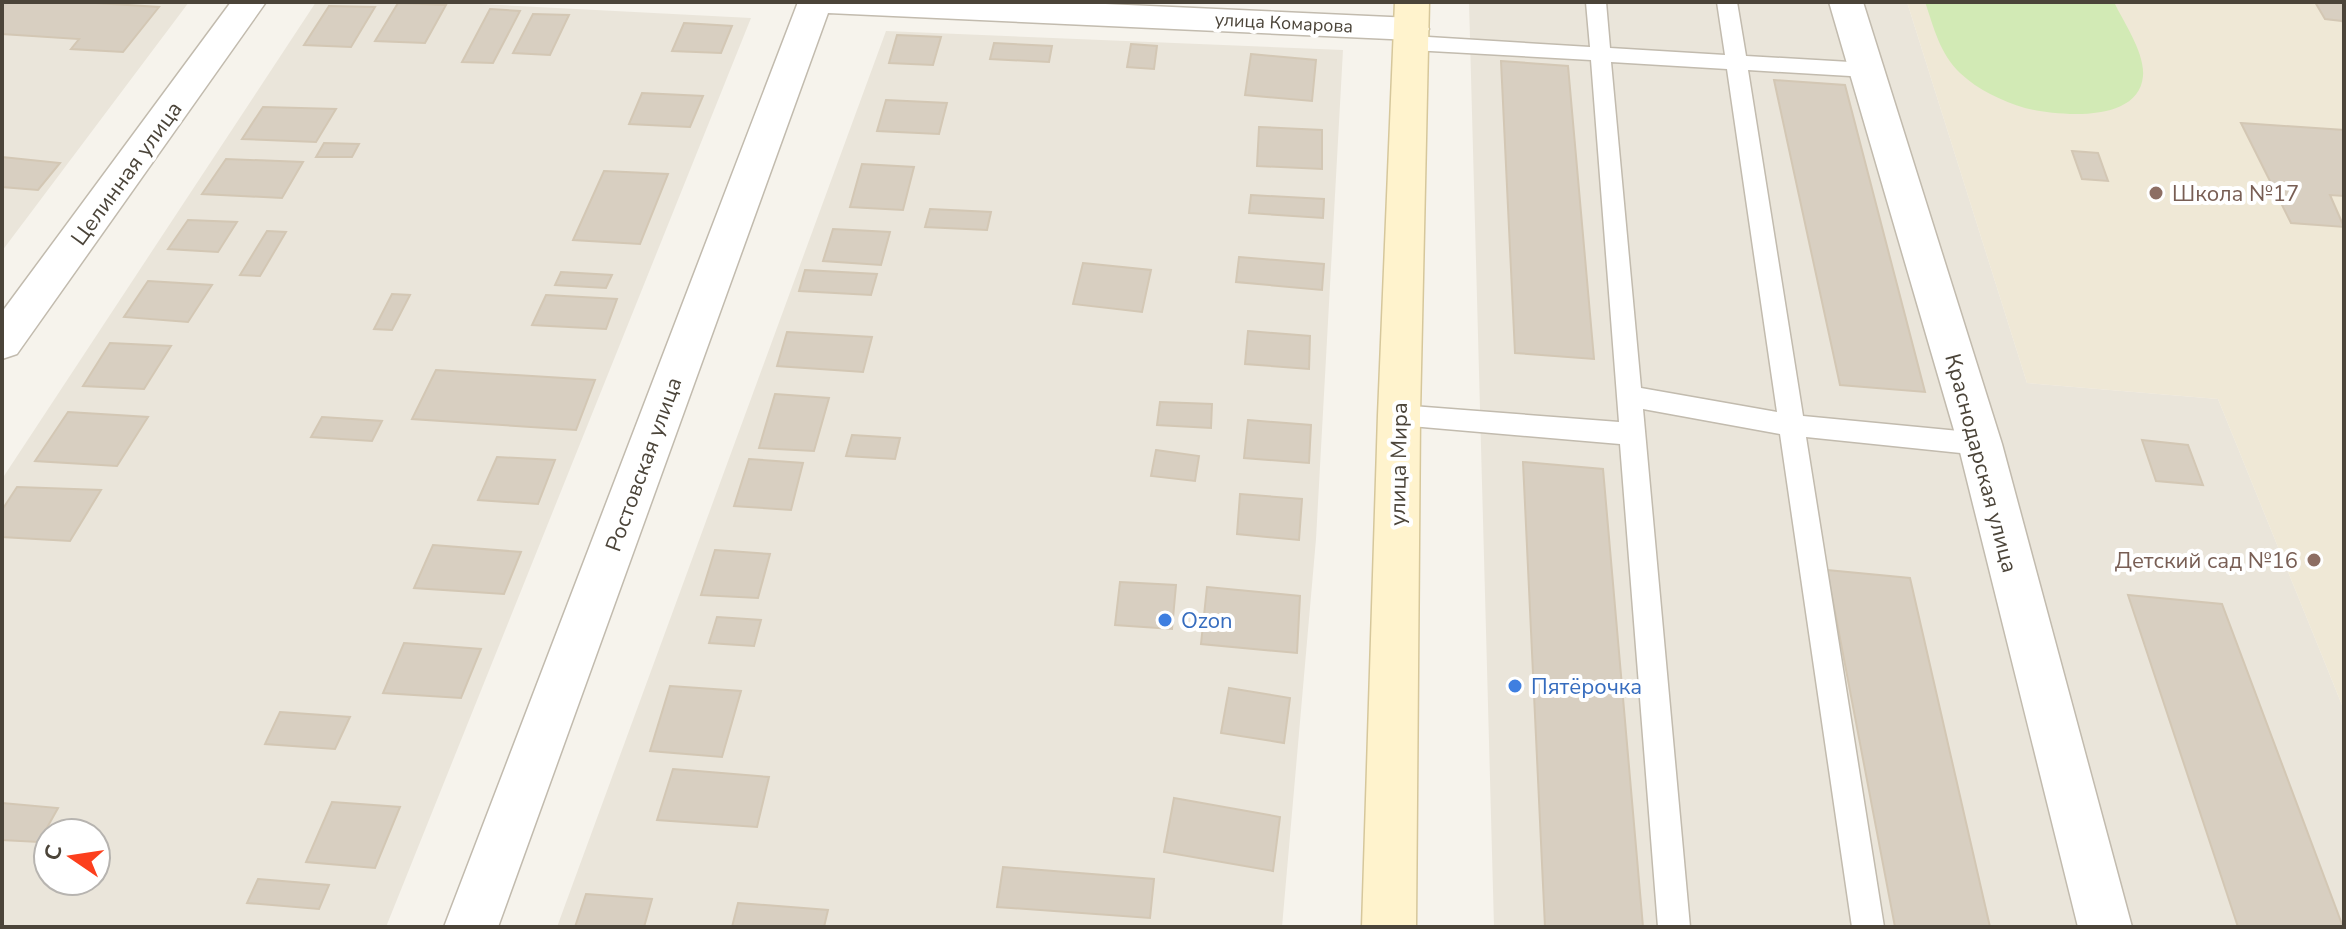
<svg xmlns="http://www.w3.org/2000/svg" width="2346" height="929" font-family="'Nunito Sans',sans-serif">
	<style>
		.residential { fill: #eae5da; fill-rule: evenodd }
		.education { fill: #efe8d6 }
		.green { fill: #d2eab5 }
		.building { fill: #d8cfc1; stroke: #d3c7b4; stroke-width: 2 }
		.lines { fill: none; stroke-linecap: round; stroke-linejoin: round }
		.lane-casing { stroke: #c2bbae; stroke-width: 3 }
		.street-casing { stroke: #c2bbae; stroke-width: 3 }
		.secondary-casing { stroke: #d6c79b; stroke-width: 3 }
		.lane { fill: #fff; fill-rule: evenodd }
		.street { fill: #fff; fill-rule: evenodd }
		.secondary { fill: #fff3cd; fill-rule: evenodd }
		.education-dot { fill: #8d6e63; stroke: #fff; stroke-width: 3 }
		.shop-dot { fill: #3f7fe0; stroke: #fff; stroke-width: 3 }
		.labels { text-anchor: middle; stroke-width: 8; stroke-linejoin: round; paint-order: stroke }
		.far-street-label { font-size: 18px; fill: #4b4439; stroke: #fff }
		.street-label { font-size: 22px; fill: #4b4439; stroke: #fff }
		.education-label { font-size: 22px; fill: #785e54; stroke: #fff; text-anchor: start }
		.shop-label { font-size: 22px; fill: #366cbe; stroke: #fff; text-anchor: start }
	</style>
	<rect width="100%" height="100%" fill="#f6f3ec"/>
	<path class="residential" d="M2 2H189L2 251Z
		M316 2H443L751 18 386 927H2V479ZM48 833H96V881H48Z
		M1469 2H1907L2027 383 2218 399 2344 710V927H1494Z
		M886 31 1343 50 1316 539 1282 927H557Z"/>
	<path class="education" d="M1907 2H2344V710L2218 399 2027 383Z"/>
	<path class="green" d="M1925 2H2114C2124 23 2145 53 2143 76 2139 124 2057 116 2025 108 2002 101 1978 90 1960 73 1940 54 1934 28 1925 2Z"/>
	<path class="building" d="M2 2H80L159 7 123 52 71 49 79 39 2 34Z
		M2315 2H2344V24L2342 21 2325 19Z
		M398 3 446 5 425 43 375 41Z
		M329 6 375 7 351 47 304 45Z
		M490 9 520 11 493 63 462 62Z
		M533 14 569 15 550 55 513 53Z
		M684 23 732 26 721 53 672 51Z
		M897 35 941 37 933 65 889 63Z
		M994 43 1052 46 1049 62 990 59Z
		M1131 44 1157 46 1154 69 1127 67Z
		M1251 54 1316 60 1312 101 1245 95Z
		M1501 61 1568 66 1594 359 1515 353Z
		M1774 80 1845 85 1925 392 1840 385Z
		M642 93 703 96 690 127 629 124Z
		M886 100 947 103 939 134 877 131Z
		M263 107 336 109 316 142 242 139Z
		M2241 123 2344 130V196L2330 195 2344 227 2291 223Z
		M1259 127 1322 130V169L1257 166Z
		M324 143 359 144 352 157H316Z
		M2072 151 2098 153 2108 181 2082 179Z
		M2 157 60 163 38 190 2 187Z
		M226 159 303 162 282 198 202 194Z
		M862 164 914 167 903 210 850 207Z
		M604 171 668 174 640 244 573 240Z
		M1251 195 1324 199 1323 218 1249 213Z
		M930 209 991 212 987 230 925 227Z
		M188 220 237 222 218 252 168 249Z
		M833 229 890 232 881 265 823 261Z
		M267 231 286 232 260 276 240 275Z
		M1239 257 1324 264 1322 290 1236 282Z
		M1083 263 1151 270 1142 312 1073 304Z
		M805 270 877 274 871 295 799 291Z
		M561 272 612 275 606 288 555 285Z
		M148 281 212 285 188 322 124 317Z
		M392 294 410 295 392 330 374 329Z
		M546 295 617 299 606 329 532 325Z
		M1248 331 1310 336 1309 369 1245 364Z
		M787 332 872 337 863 372 777 366Z
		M110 343 171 346 144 389 83 386Z
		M436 370 595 380 576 430 412 419Z
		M775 394 829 398 814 451 759 448Z
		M1160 402 1212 404 1211 428 1157 425Z
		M68 412 148 417 117 466 35 461Z
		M322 417 382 421 372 441 311 437Z
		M1248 420 1311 425 1309 463 1244 458Z
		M852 435 900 438 895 459 846 456Z
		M2142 440 2188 445 2203 485 2156 481Z
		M1156 450 1199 456 1195 481 1151 476Z
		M497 457 555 460 538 504 478 500Z
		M749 459 803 463 791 510 734 506Z
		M1523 462 1603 469 1643 927H1545Z
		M17 487 101 490 70 541 2 537V510Z
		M1240 494 1302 499 1299 540 1237 534Z
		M433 545 521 552 504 594 414 588Z
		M715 550 770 554 758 598 701 595Z
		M1827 570 1910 578 1990 927H1895Z
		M1120 582 1176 585 1172 629 1115 625Z
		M1207 587 1300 596 1297 653 1201 644Z
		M2128 595 2222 604 2343 927H2238Z
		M717 617 761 620 754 646 709 643Z
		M404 643 481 649 461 698 383 693Z
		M670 686 741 691 722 757 650 751Z
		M1229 688 1290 698 1284 743 1221 733Z
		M280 712 350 717 335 749 265 744Z
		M673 769 769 777 757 827 657 820Z
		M1174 798 1280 817 1273 871 1164 852Z
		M332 802 400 807 375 868 306 862Z
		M2 803 58 808 39 842 2 840Z
		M1003 867 1154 879 1150 918 997 907Z
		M258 879 329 885 319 909 247 903Z
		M586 894 652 899 644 927H575Z
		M738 903 828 910 824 927H732Z"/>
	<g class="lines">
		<defs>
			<path id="lane" d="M1586 2H1606L1610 48 1725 55 1717 2H1737L1746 56 1867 63 1874 65 1877 70 1874 75 1867 77 1748 70 1803 416 1980 433 1989 436 1993 444 1989 452 1980 455 1806 437 1884 927H1852L1780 434 1643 409 1690 927H1658L1620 444 1399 425 1390 422 1386 415 1390 408 1399 405 1619 422 1591 60 1412 50 1402 43 1412 36 1590 47ZM1611 62 1727 69 1777 412 1641 388Z"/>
			<path id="street" d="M231 2H266L17 354 2 359V312Z
				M798 2H1061L1412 18 1424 21 1429 29 1424 37 1412 40 828 13 498 927H444Z
				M1829 2H1863L2002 444 2132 927H2078L1958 444Z"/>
			<path id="secondary" d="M1395 2H1429L1420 415 1416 927H1362L1378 415Z"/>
		</defs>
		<use href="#lane" class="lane-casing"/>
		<use href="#street" class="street-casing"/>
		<use href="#secondary" class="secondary-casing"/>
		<use href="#lane" class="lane"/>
		<use href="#street" class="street"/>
		<use href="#secondary" class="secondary"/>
	</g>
	<g class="education-dot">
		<circle cx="2156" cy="193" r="8"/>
		<circle cx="2314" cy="560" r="8"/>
	</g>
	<g class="shop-dot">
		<circle cx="1165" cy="620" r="8"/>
		<circle cx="1515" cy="686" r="8"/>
	</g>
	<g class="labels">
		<g class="far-street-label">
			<text transform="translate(1284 23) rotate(3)" y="6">улица Комарова</text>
		</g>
		<g class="street-label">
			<text transform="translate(126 173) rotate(-54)" y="8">Целинная улица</text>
			<text transform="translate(1982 463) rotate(75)" y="8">Краснодарская улица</text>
			<text transform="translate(643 464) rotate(-70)" y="8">Ростовская улица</text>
			<text transform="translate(1398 464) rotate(-89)" y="8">улица Мира</text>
		</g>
		<g class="education-label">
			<text x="2172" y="201">Школа №17</text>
			<text x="2298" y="568" text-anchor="end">Детский сад №16</text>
		</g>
		<g class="shop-label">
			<text x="1181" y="628">Ozon</text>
			<text x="1531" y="694">Пятёрочка</text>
		</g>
	</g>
	<rect width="2346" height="929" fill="none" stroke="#4b4439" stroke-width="8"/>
	<g transform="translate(72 857) rotate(283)"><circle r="38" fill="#ffffff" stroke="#b7b4b0" stroke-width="2"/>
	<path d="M0-6L14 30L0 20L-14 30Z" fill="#fc3f1d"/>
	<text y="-12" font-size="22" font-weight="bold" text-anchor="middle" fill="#4b4439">С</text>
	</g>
</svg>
